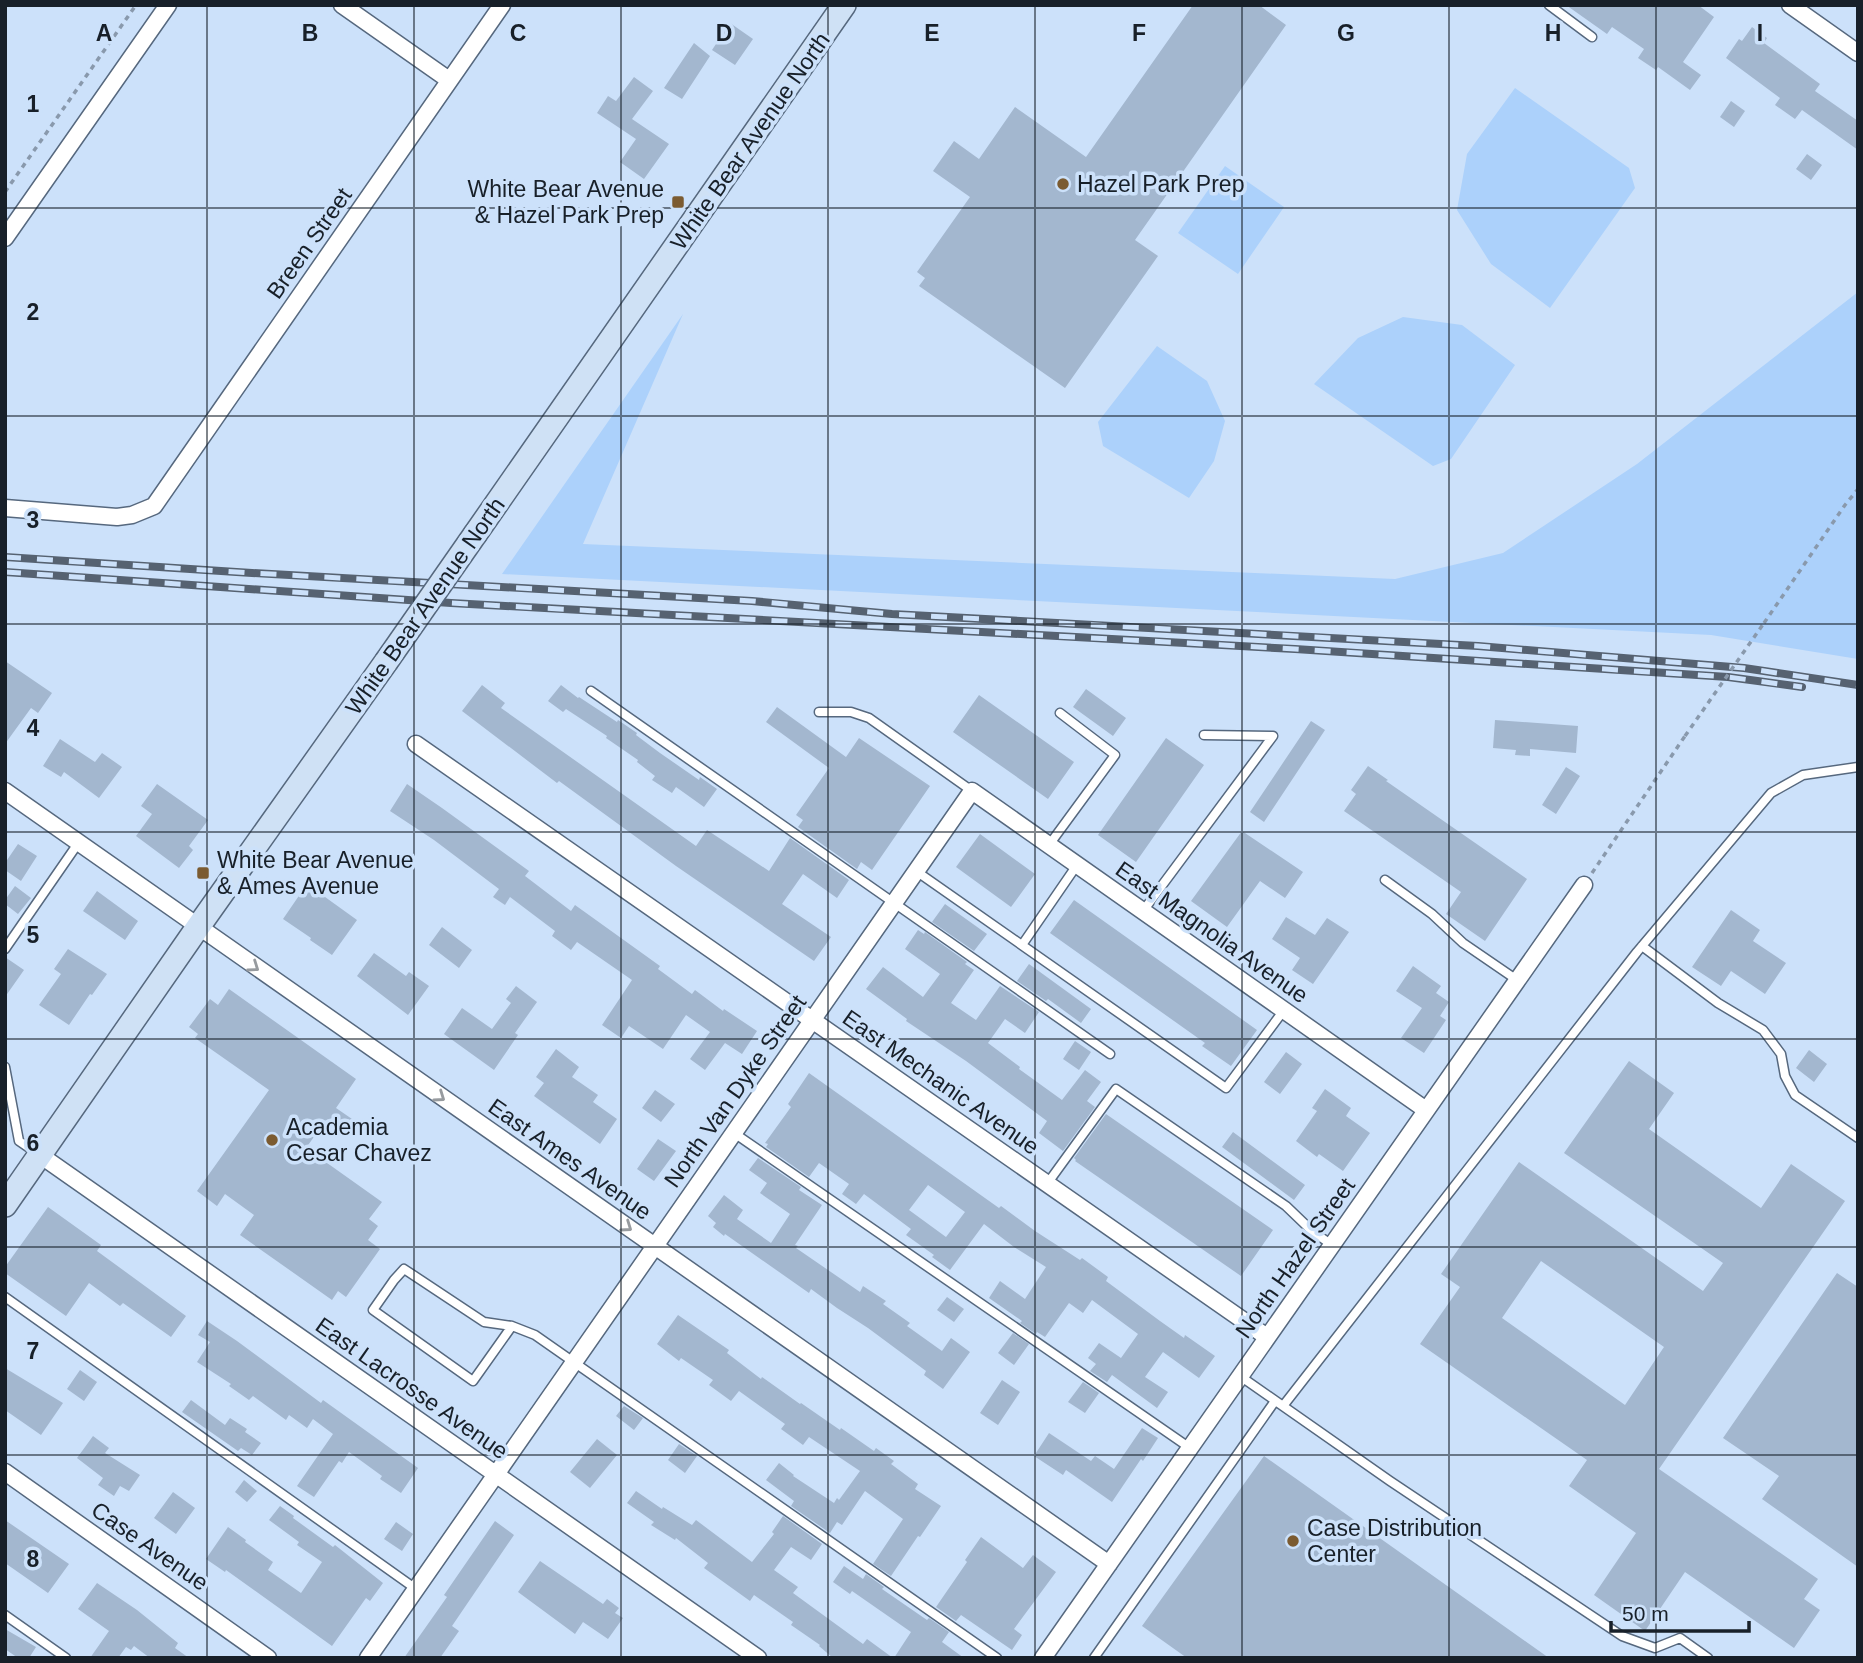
<svg xmlns="http://www.w3.org/2000/svg" width="1863" height="1663" font-family="Arial,sans-serif">
	<style>
		.green { fill: #acd1fb }
		.building { fill: #a3b7cf; fill-rule: evenodd }
		.lines { fill: none; stroke-linecap: round; stroke-linejoin: round }
		.service-casing { stroke: #56687e; stroke-width: 11 }
		.minor-casing { stroke: #56687e; stroke-width: 19 }
		.secondary-casing { stroke: #56687e; stroke-width: 26 }
		.path { stroke: #8999ac; stroke-width: 3.5; stroke-dasharray: 5 5; stroke-linecap: butt }
		.service { stroke: #fff; stroke-width: 8 }
		.minor { stroke: #fff; stroke-width: 16 }
		.secondary { stroke: #cfe1f5; stroke-width: 23 }
		.rail-casing { stroke: #566271; stroke-width: 8 }
		.rail { stroke: #cce1fa; stroke-width: 5; stroke-dasharray: 16; stroke-linecap: butt }
		.secondary-bridge-casing { stroke: #56687e; stroke-width: 26; stroke-linecap: butt }
		.path-bridge { stroke: #8999ac; stroke-width: 3.5; stroke-dasharray: 5 5; stroke-linecap: butt }
		.secondary-bridge { stroke: #cfe1f5; stroke-width: 23 }
		.oneway { stroke: #979b9f }
		.grid { fill: none; stroke: #182029; stroke-width: 2; stroke-opacity: 0.55 }
		.poi-dot { fill: #7b5b31; stroke: #cce1fa; stroke-width: 2.5 }
		.labels { text-anchor: middle; stroke-width: 7; stroke-linejoin: round; paint-order: stroke }
		.street-label { font-size: 23px; fill: #182029; stroke: #cce1fa }
		.poi-label { font-size: 23px; fill: #182029; stroke: #cce1fa; text-anchor: start }
		.grid-label { font-size: 23px; text-anchor: middle; font-weight: bold; fill: #182029; stroke: #cce1fa; stroke-width: 7; stroke-linejoin: round; paint-order: stroke }
	</style>
	<rect width="100%" height="100%" fill="#cce1fa"/>
	<path class="green" d="M1515 88 1629 168 1635 188 1550 308 1491 264 1457 210 1467 154Z
		M1225 166 1284 207 1238 274 1178 233Z
		M1858 292V659L1711 635 502 574 683 314 583 544 1395 579 1503 553 1637 464Z
		M1403 317 1462 325 1515 365 1451 459 1433 466 1314 384 1358 338Z
		M1157 346 1207 381 1225 421 1214 461 1189 498 1103 446 1098 422Z"/>
	<path class="building" d="M1193 5H1259L1286 25 1135 240 1158 256 1065 388 919 286 925 278 917 272 970 197 933 171 954 141 979 159 1015 107 1086 157Z
		M1566 5H1698L1714 17 1683 62 1701 75 1690 90 1658 67 1656 70 1638 58 1644 49 1612 27 1607 34Z
		M730 23 753 39 735 65 712 50Z
		M1752 27 1767 38 1764 43 1820 84 1815 91 1858 121V150L1802 110 1795 119 1775 105 1780 98 1726 58 1739 39 1742 41Z
		M694 43 710 56 682 99 664 88Z
		M634 77 653 91 632 119 669 144 644 179 620 162 636 139 597 113 608 96 616 101Z
		M1731 101 1745 111 1734 127 1720 117Z
		M1807 154 1822 165 1811 180 1796 169Z
		M5 661 52 693 38 713 31 708 5 744Z
		M482 685 505 703 501 708 696 846 707 830 769 871 790 838 849 880 837 898 803 874 782 904 831 937 814 961 676 866 559 781 557 783 462 711Z
		M561 685 578 698 579 697 617 722 618 720 637 733 636 735 660 753 699 780 700 777 717 789 704 807 676 787 672 793 652 780 655 776 637 762 638 760 606 738 607 736 566 709 563 712 548 701Z
		M1086 689 1126 718 1113 736 1073 707Z
		M979 695 1074 762 1048 799 953 732Z
		M777 707 846 757 859 738 930 786 872 870 861 862 857 869 798 827 803 820 796 815 829 768 766 722Z
		M1495 720 1578 726 1576 753 1530 749V756L1515 755 1516 750 1493 748Z
		M1311 721 1325 730 1264 822 1250 812Z
		M1166 738 1204 765 1136 862 1098 835Z
		M60 739 95 762 102 753 122 767 99 798 64 772 61 777 43 766Z
		M1368 766 1388 780 1386 781 1527 879 1485 941 1446 914 1461 892 1344 811 1356 794 1351 790Z
		M1566 767 1580 776 1556 814 1542 805Z
		M157 784 208 820 189 846 193 850 179 868 136 836 152 814 141 806Z
		M407 784 442 808 529 871 525 876 571 911 575 905 660 966 658 969 692 994 695 990 723 1011 724 1009 757 1031 742 1054 725 1043 705 1070 690 1059 710 1032 686 1015 663 1049 629 1026 621 1038 602 1025 632 980 577 942 571 950 552 936 555 931 510 897 505 905 493 897 499 889 434 840 390 811Z
		M1242 831 1303 872 1285 898 1260 881 1227 927 1191 901Z
		M980 834 1035 874 1011 907 956 867Z
		M18 844 37 856 21 881 5 870V863Z
		M307 884 357 920 332 955 310 940 311 938 283 919Z
		M15 886 31 898 18 914 5 904V900Z
		M97 891 138 921 125 940 83 911Z
		M1074 900 1257 1030 1231 1066 1202 1046 1205 1043 1050 933Z
		M945 904 987 934 974 951 932 922Z
		M1731 910 1760 930 1753 941 1786 963 1765 994 1731 971 1721 986 1692 967Z
		M1286 917 1315 935 1327 918 1349 932 1313 984 1292 970 1300 958 1272 939Z
		M442 927 472 950 459 968 429 945Z
		M918 930 924 934 925 932 967 962 965 964 974 970 951 1003 976 1020 1000 986 1039 1012 1025 1033 1005 1019 988 1043 1020 1067 1019 1069 1062 1100 1085 1070 1101 1082 1087 1101 1095 1107 1063 1151 1039 1133 1047 1121 966 1061 906 1021 907 1019 866 989 883 967 923 997 940 974 905 949Z
		M68 949 107 974 92 995 90 994 69 1025 39 1005 61 974 54 969Z
		M374 953 406 976 409 972 429 986 408 1015 357 976Z
		M5 957 24 970 5 997Z
		M1029 964 1091 1009 1081 1023 1048 999 1046 1001 1017 981Z
		M1413 966 1441 986 1436 993 1449 1002 1440 1016 1446 1020 1424 1053 1401 1038 1422 1008 1396 991Z
		M516 986 537 1002 515 1033 518 1035 494 1070 444 1034 462 1008 492 1029 511 1003 506 999Z
		M229 989 356 1079 336 1108 352 1119 342 1132 326 1120 306 1148 382 1202 369 1219 378 1226 368 1240 380 1249 346 1297 338 1291 332 1300 240 1235 254 1215 225 1194 217 1206 197 1191 269 1090 195 1038 198 1034 189 1027 210 999 218 1005Z
		M1075 1041 1091 1052 1079 1070 1063 1059Z
		M556 1049 579 1067 572 1077 598 1095 593 1102 617 1119 600 1144 534 1096 544 1083 536 1077Z
		M1809 1050 1827 1064 1814 1082 1796 1068Z
		M1286 1052 1302 1064 1280 1094 1264 1082Z
		M1629 1061 1674 1093 1649 1129 1761 1208 1791 1164 1845 1201 1659 1469 1818 1579 1804 1599 1820 1610 1794 1648 1685 1572 1645 1631 1594 1595 1636 1533 1569 1486 1587 1460 1420 1344 1460 1287 1441 1274 1519 1162 1703 1291 1723 1263 1564 1153ZM1541 1261 1664 1347 1625 1405 1502 1318Z
		M809 1073 999 1208 1001 1206 1035 1231 1080 1260 1082 1258 1108 1277 1106 1281 1160 1321 1184 1338 1185 1335 1215 1356 1199 1378 1163 1352 1145 1377 1168 1392 1157 1408 1112 1375 1107 1382 1090 1371 1096 1364 1088 1358 1099 1343 1121 1358 1138 1334 1092 1300 1083 1313 1069 1303 1045 1337 1037 1332 1036 1334 1020 1323 1022 1321 989 1298 1000 1281 1025 1299 1046 1267 1014 1247 984 1224 950 1270 932 1257 934 1255 906 1235 911 1229 864 1194 856 1204 842 1194 849 1184 819 1163 809 1177 766 1147 768 1144 765 1143 791 1107 788 1104ZM928 1185 965 1212 946 1237 909 1210Z
		M1325 1089 1351 1108 1346 1116 1370 1133 1343 1171 1319 1154 1317 1157 1296 1141 1317 1111 1312 1108Z
		M655 1090 675 1104 661 1122 642 1108Z
		M1106 1114 1273 1230 1241 1276 1075 1161 1076 1160 1074 1158Z
		M1233 1132 1305 1185 1294 1200 1222 1147Z
		M658 1139 676 1151 654 1181 637 1169Z
		M758 1158 801 1187 799 1190 822 1205 795 1245 798 1246 796 1248 860 1292 863 1286 886 1301 883 1304 910 1323 907 1326 942 1351 951 1338 970 1352 943 1389 924 1375 926 1371 868 1328 837 1308 811 1289 809 1293 725 1234 724 1236 713 1227 716 1223 708 1216 724 1195 743 1210 737 1219 771 1243 790 1214 760 1193 767 1183 749 1170Z
		M48 1207 101 1245 97 1251 186 1316 171 1337 123 1303 120 1306 89 1283 66 1316 5 1273V1267Z
		M1837 1273 1858 1287V1567L1762 1499 1779 1476 1723 1438Z
		M947 1297 964 1309 954 1322 937 1310Z
		M678 1315 729 1350 727 1353 761 1379 762 1377 800 1404 801 1403 840 1430 841 1428 874 1451 876 1448 894 1461 891 1464 918 1484 915 1489 941 1506 920 1537 918 1536 891 1576 873 1564 903 1519 865 1491 842 1525 837 1522 830 1533 791 1506 794 1501 766 1480 779 1463 794 1475 793 1476 834 1503 837 1498 839 1500 860 1471 809 1437 803 1445 781 1429 785 1424 739 1391 731 1401 709 1385 713 1380 681 1358 679 1361 657 1344Z
		M207 1321 237 1341 321 1403 323 1400 418 1468 401 1493 380 1479 382 1476 349 1452 342 1463 339 1461 314 1497 297 1486 333 1434 313 1419 307 1428 289 1415 286 1420 253 1396 249 1400 229 1386 231 1384 197 1362 210 1342 198 1335Z
		M1013 1333 1029 1344 1014 1365 998 1353Z
		M5 1368 63 1403 41 1435 5 1410Z
		M80 1370 97 1382 84 1401 67 1389Z
		M1002 1380 1020 1392 998 1425 980 1413Z
		M1083 1382 1099 1393 1085 1413 1068 1402Z
		M191 1400 225 1425 230 1418 247 1429 245 1432 261 1443 252 1455 241 1448 238 1451 182 1412Z
		M624 1406 643 1418 634 1430 616 1416Z
		M1142 1428 1158 1438 1143 1461 1141 1459 1112 1502 1066 1470 1063 1475 1034 1456 1049 1433 1091 1461 1095 1456 1114 1469Z
		M93 1436 109 1448 105 1453 140 1475 129 1491 120 1486 114 1496 98 1485 103 1478 77 1458Z
		M597 1439 617 1455 590 1488 570 1472Z
		M679 1444 697 1456 685 1473 668 1460Z
		M1264 1456 1549 1658H1187L1142 1626Z
		M244 1480 257 1491 247 1502 235 1492Z
		M636 1491 662 1509 663 1507 692 1525 696 1520 752 1562 774 1534 772 1532 783 1516 822 1544 811 1560 791 1547 774 1570 798 1587 793 1593 863 1644 867 1639 893 1658H833L819 1646 820 1645 791 1625 793 1622 754 1595 750 1601 704 1568 708 1563 676 1538 675 1540 651 1525 654 1522 627 1503Z
		M173 1492 195 1508 176 1534 154 1518Z
		M280 1506 294 1516 293 1518 333 1547 335 1545 383 1583 370 1601 366 1598 332 1646 226 1570 225 1572 206 1559 228 1527 246 1540 245 1542 273 1562 268 1570 301 1593 322 1562 297 1545 299 1542 269 1520Z
		M5 1520 69 1564 48 1593 5 1563Z
		M495 1521 514 1535 452 1626 459 1631 440 1658H404L447 1597 444 1595Z
		M396 1522 413 1534 402 1551 384 1539Z
		M981 1537 1023 1568 1033 1555 1056 1572 1014 1629 1022 1635 1012 1650 961 1615 956 1621 936 1607 967 1562 965 1560Z
		M540 1561 603 1604 607 1599 619 1608 615 1613 623 1618 608 1639 583 1622 575 1634 518 1592Z
		M844 1566 863 1579 866 1574 884 1587 882 1589 927 1620 929 1618 949 1632 942 1642 964 1658H894L911 1632 852 1591 850 1594 833 1582Z
		M97 1583 137 1610 178 1643 175 1648 189 1658H150L134 1646 131 1650 126 1647 118 1658H90L109 1631 78 1609Z
		M5 1629 36 1647 29 1658H18L5 1649Z"/>
	<g class="lines">
		<defs>
			<path id="service" d="M1549 5 1592 37
				M591 691 1110 1054
				M819 712H851L869 718 972 791
				M1049 845 1115 755 1060 713
				M916 871 1226 1088 1284 1010
				M1385 880 1432 914 1463 943 1517 980
				M1143 911 1273 736 1204 735
				M1022 945 1077 865
				M1642 946 1718 1003 1763 1030 1781 1054 1785 1076 1795 1095 1858 1138
				M5 949 79 842
				M5 1067 19 1141 38 1154
				M734 1133 1190 1448
				M1047 1184 1116 1089 1286 1206 1312 1231 1332 1245
				M5 1297 416 1589
				M512 1326 473 1381 373 1310 394 1280 404 1269 484 1322 512 1326 535 1335 997 1658
				M1240 1376 1390 1481 1622 1636 1655 1648 1680 1638 1708 1658
				M1283 1406 1637 952 1771 793 1803 775 1858 767
				M5 1615 66 1658
				M1094 1658 1275 1401"/>
			<path id="minor" d="M342 5 449 80
				M1790 5 1858 53
				M5 238 168 5
				M5 508 117 517 132 515 154 506 502 5
				M416 744 1267 1337
				M5 791 1109 1564
				M40 1155 758 1658
				M5 1472 268 1658
				M368 1658 972 791 1426 1110
				M1043 1658 1584 885"/>
			<path id="secondary" d="M476 533 844 5
				M5 1205 198 927 386 662"/>
		</defs>
		<use href="#service" class="service-casing"/>
		<use href="#minor" class="minor-casing"/>
		<use href="#secondary" class="secondary-casing"/>
		<path class="path" d="M5 192 136 5
			M1764 623 1845 505 1858 489
			M1592 873 1685 736"/>
		<use href="#service" class="service"/>
		<use href="#minor" class="minor"/>
		<use href="#secondary" class="secondary"/>
		<defs>
			<path id="rail" d="M5 557 252 573 752 601 892 614 1478 646 1744 668 1858 685
				M5 572 451 603 1295 649 1728 677 1802 687"/>
		</defs>
		<use href="#rail" class="rail-casing"/>
		<use href="#rail" class="rail"/>
		<defs>
			<path id="secondary-bridge" d="M386 662 476 533"/>
		</defs>
		<use href="#secondary-bridge" class="secondary-bridge-casing"/>
		<path class="path-bridge" d="M1685 736 1764 623"/>
		<use href="#secondary-bridge" class="secondary-bridge"/>
	</g>
	<defs><path id="oneway-chevron" d="M-2-3.5L2.5 0L-2 3.5" fill="none" stroke-width="1.6" stroke-linecap="round" stroke-linejoin="round" transform="scale(1.75)"/></defs>
	<g class="oneway">
		<use href="#oneway-chevron" transform="translate(254 967) rotate(35)"/>
		<use href="#oneway-chevron" transform="translate(440 1097) rotate(35)"/>
		<use href="#oneway-chevron" transform="translate(627 1227) rotate(35)"/>
	</g>
	<path class="grid" d="M207 5V1658M414 5V1658M621 5V1658M828 5V1658M1035 5V1658M1242 5V1658M1449 5V1658M1656 5V1658M5 208H1858M5 416H1858M5 624H1858M5 832H1858M5 1039H1858M5 1247H1858M5 1455H1858"/>
	<g class="poi-dot">
		<circle cx="1063" cy="184" r="7"/>
		<rect x="671" y="195" width="14" height="14" rx="3.5"/>
		<rect x="196" y="866" width="14" height="14" rx="3.5"/>
		<circle cx="272" cy="1140" r="7"/>
		<circle cx="1293" cy="1541" r="7"/>
	</g>
	<g class="labels">
		<g class="street-label">
			<text transform="translate(750 141) rotate(-55)" y="8">White Bear Avenue North</text>
			<text transform="translate(309 243) rotate(-55)" y="8">Breen Street</text>
			<text transform="translate(425 606) rotate(-55)" y="8">White Bear Avenue North</text>
			<text transform="translate(1212 932) rotate(35)" y="8">East Magnolia Avenue</text>
			<text transform="translate(941 1082) rotate(35)" y="8">East Mechanic Avenue</text>
			<text transform="translate(735 1091) rotate(-55)" y="8">North Van Dyke Street</text>
			<text transform="translate(570 1159) rotate(35)" y="8">East Ames Avenue</text>
			<text transform="translate(1295 1258) rotate(-55)" y="8">North Hazel Street</text>
			<text transform="translate(412 1388) rotate(35)" y="8">East Lacrosse Avenue</text>
			<text transform="translate(150 1546) rotate(35)" y="8">Case Avenue</text>
		</g>
		<g class="poi-label">
			<text x="1077" y="192">Hazel Park Prep</text>
			<text x="664" y="197" text-anchor="end">White Bear Avenue<tspan x="664" dy="26">&amp; Hazel Park Prep</tspan></text>
			<text x="217" y="868">White Bear Avenue<tspan x="217" dy="26">&amp; Ames Avenue</tspan></text>
			<text x="286" y="1135">Academia<tspan x="286" dy="26">Cesar Chavez</tspan></text>
			<text x="1307" y="1536">Case Distribution<tspan x="1307" dy="26">Center</tspan></text>
		</g>
	</g>
	<g class="grid-label">
		<text x="104" y="41">A</text>
		<text x="310" y="41">B</text>
		<text x="518" y="41">C</text>
		<text x="724" y="41">D</text>
		<text x="932" y="41">E</text>
		<text x="1139" y="41">F</text>
		<text x="1346" y="41">G</text>
		<text x="1553" y="41">H</text>
		<text x="1760" y="41">I</text>
		<text x="33" y="112">1</text>
		<text x="33" y="320">2</text>
		<text x="33" y="528">3</text>
		<text x="33" y="736">4</text>
		<text x="33" y="943">5</text>
		<text x="33" y="1151">6</text>
		<text x="33" y="1359">7</text>
		<text x="33" y="1567">8</text>
	</g>
	<rect width="1863" height="1663" fill="none" stroke="#182029" stroke-width="14"/>
	<path d="M1611 1621v10h138v-10" fill="none" stroke="#182029" stroke-width="3.5"/>
	<text x="1622" y="1621" font-size="21" fill="#182029" stroke="#cce1fa" stroke-width="5" paint-order="stroke">50 m</text>
</svg>
